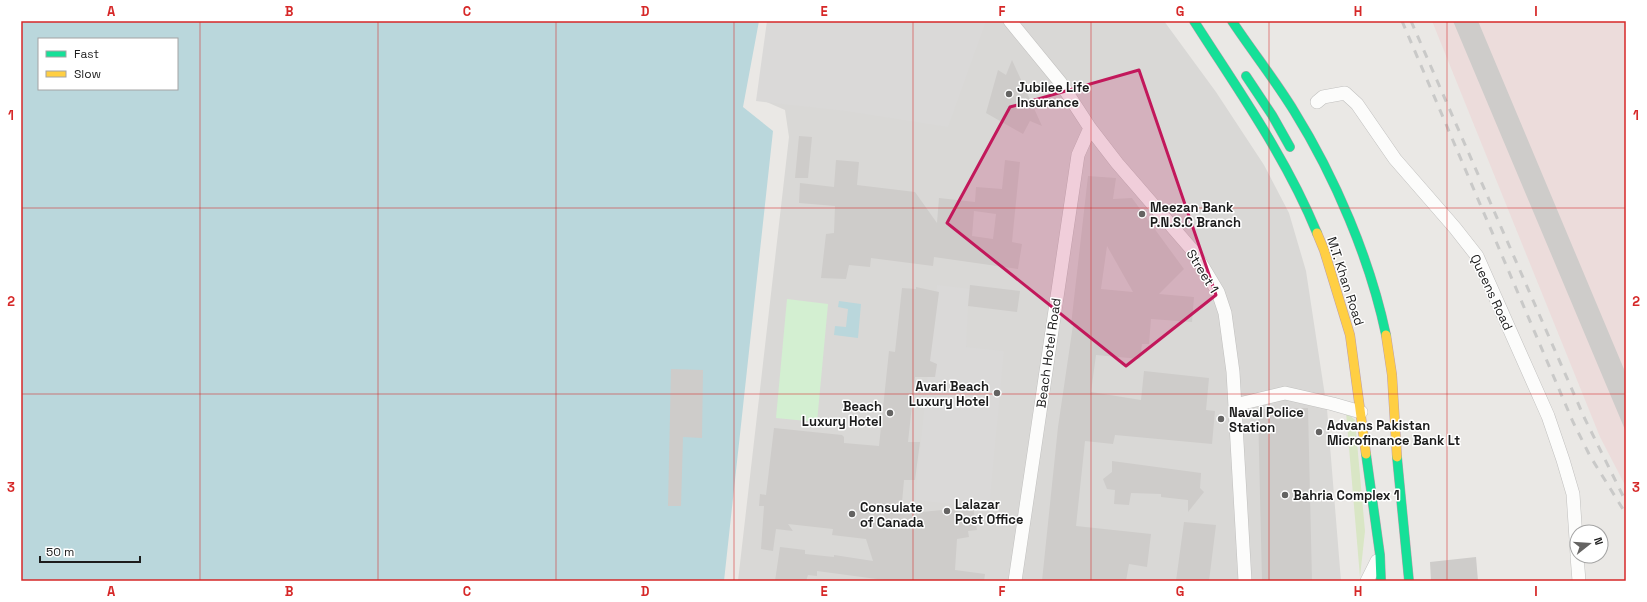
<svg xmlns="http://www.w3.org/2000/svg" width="1647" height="602" font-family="'Space Grotesk',sans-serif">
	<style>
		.residential { fill: #d9d8d6 }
		.commercial { fill: #ecdcdb }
		.grass { fill: #d9e6c5 }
		.park { fill: #d3efd1 }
		.parking { fill: #dad9d8 }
		.water { fill: #bad7dc; fill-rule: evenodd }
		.building { fill: #ceccca; fill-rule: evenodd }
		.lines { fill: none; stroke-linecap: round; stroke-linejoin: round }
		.street-casing { stroke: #c1c0bf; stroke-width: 14 }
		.fast-casing { stroke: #bd9eaa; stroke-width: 10 }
		.slow-casing { stroke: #bd9eaa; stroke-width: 10 }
		.street { stroke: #fcfcfb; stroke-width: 13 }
		.fast { stroke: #16e098; stroke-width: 9 }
		.slow { stroke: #ffcf43; stroke-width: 9 }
		.rail { stroke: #c9c9c8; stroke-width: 3; stroke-dasharray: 8 8; stroke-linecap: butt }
		.marked { fill: #c2185b; fill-opacity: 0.2; stroke: #c2185b; stroke-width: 3; stroke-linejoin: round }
		.grid { fill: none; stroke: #d62828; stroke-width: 1; stroke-opacity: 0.55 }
		.poi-dot { fill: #646362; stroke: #fff; stroke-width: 1.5 }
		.labels { text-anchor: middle; stroke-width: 3; stroke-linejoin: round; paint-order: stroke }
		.poi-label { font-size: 13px; font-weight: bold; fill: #1c1c1c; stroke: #fff; text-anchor: start }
		.street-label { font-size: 13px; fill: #1c1c1c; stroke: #fff }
		.neatline { fill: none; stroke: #d62828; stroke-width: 1.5 }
		.grid-label { font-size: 13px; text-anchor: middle; font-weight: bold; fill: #d62828 }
	</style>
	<rect width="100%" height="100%" fill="#eae8e5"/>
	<path class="residential" d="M768 21H1164L1216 92 1264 165 1289 213 1306 271 1327 409 1341 581H738L789 137 785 110 762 100Z"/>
	<path class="commercial" d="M1432 21H1626V487L1600 437Z"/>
	<path class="grass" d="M1346 412 1355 420 1365 531 1360 577Z"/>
	<path class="park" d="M787 299 828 304 817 422 776 418Z"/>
	<path class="parking" d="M767 21H986L948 127 846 111 756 101Z
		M937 285 971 289 968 306 966 347 1004 351 989 508 915 500Z"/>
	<path class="water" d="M21 21H759L743 107 773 131 724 581H21ZM39 39H177V89H39Z
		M839 301 861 304 858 338 834 335 835 326 846 327 848 309 838 307Z"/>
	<path class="building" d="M1453 21H1478L1626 374V432Z
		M1012 60 1042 126 1030 121 1023 134 986 113 998 70 1006 75Z
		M799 136 812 137 808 178H795Z
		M836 160 859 162 857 185 915 192 937 223 939 198 975 202 976 187 1002 189 1005 160 1020 162 1012 242 1022 244 1018 269 934 257 933 266 871 258 870 267 849 265 846 279 821 278 826 234 834 233 835 206 799 203 800 183 834 187ZM974 211 996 214 993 239 972 236Z
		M1088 176 1116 178 1113 199 1132 198 1184 269 1159 294 1194 297 1192 322 1151 319 1149 344H1142L1140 359 1096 355 1091 392 1141 400 1144 371 1209 378 1206 410 1215 411 1212 444 1115 435 1113 444 1085 441 1076 526 1151 534 1147 567 1129 564 1126 581H1042L1058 427 1073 325H1071ZM1107 246 1133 292 1101 289Z
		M970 285 1020 291 1017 312 968 306Z
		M916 287 939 292 930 361 937 364 935 377H915L908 442H920L915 480H904L901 514 973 507 977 530 968 531 969 537 957 539 955 570 985 574 984 581H892L817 571V576L808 575 806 581H775L780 547 805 550V554L834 557V555L873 561 866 539 832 535 833 529 788 524 793 531 776 529 773 551 761 549 764 506H759L760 494 766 495 774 428 842 435 844 437V443L879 446 889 351 895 352 902 288 916 289Z
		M671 369 703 370 702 438 683 437 681 506H668Z
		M1308 408 1312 581H1262L1258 409Z
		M1112 461 1201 473 1200 488 1204 492 1188 512V500L1161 497V494L1131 493 1129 505 1114 504 1115 490 1107 489 1103 479 1112 472Z
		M1184 522 1216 525 1209 581H1176Z
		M1476 557 1478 581H1431L1430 562Z"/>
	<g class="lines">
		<defs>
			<path id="street" d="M1010 21 1060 82 1090 128 1117 163 1194 252 1218 292 1225 313 1233 372 1245 581
				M1317 102 1323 97 1345 93 1357 104 1395 159 1455 228 1477 256 1548 416 1563 460 1573 494 1577 554
				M1235 405 1285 393 1333 404 1361 412
				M1577 556 1579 581
				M1015 581 1078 155 1090 128
				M1367 581 1377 561"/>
			<path id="fast" d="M1194 21C1238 90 1286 157 1317 233
				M1232 21C1252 51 1275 80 1294 111 1335 177 1370 259 1386 335
				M1246 76 1272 115 1290 147
				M1366 454 1380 555 1381 581
				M1397 457 1409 581"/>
			<path id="slow" d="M1317 233 1324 250 1350 335 1366 454
				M1386 335 1392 375 1397 457"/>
		</defs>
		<use href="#street" class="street-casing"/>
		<use href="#fast" class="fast-casing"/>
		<use href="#slow" class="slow-casing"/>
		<use href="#street" class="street"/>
		<use href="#fast" class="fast"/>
		<use href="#slow" class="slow"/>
		<path class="rail" d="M1402 21 1573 422 1590 456 1626 514
			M1411 21 1584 417 1626 502"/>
	</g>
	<path class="marked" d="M1139 70 1216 295 1126 366 947 223 1010 107Z"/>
	<path class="grid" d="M200 21V581M378 21V581M556 21V581M734 21V581M913 21V581M1091 21V581M1269 21V581M1447 21V581M21 208H1626M21 394H1626"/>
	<g class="poi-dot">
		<circle cx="1009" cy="94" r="4"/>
		<circle cx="1142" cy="214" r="4"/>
		<circle cx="997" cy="393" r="4"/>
		<circle cx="890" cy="413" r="4"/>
		<circle cx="1221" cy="419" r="4"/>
		<circle cx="1319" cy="432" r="4"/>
		<circle cx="1285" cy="495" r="4"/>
		<circle cx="947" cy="511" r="4"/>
		<circle cx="852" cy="514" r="4"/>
	</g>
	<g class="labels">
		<g class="poi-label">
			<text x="1017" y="92">Jubilee Life<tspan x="1017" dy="15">Insurance</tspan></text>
			<text x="1150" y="212">Meezan Bank<tspan x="1150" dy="15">P.N.S.C Branch</tspan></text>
			<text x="989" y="391" text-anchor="end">Avari Beach<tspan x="989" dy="15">Luxury Hotel</tspan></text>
			<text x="882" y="411" text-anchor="end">Beach<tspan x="882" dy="15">Luxury Hotel</tspan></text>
			<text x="1229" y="417">Naval Police<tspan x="1229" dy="15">Station</tspan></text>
			<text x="1327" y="430">Advans Pakistan<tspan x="1327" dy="15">Microfinance Bank Lt</tspan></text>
			<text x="1293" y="500">Bahria Complex 1</text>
			<text x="955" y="509">Lalazar<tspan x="955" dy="15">Post Office</tspan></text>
			<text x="860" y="512">Consulate<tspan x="860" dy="15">of Canada</tspan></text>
		</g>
		<g class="street-label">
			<text transform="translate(1203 271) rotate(58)" y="5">Street 1</text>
			<text transform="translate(1346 281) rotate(72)" y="5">M.T. Khan Road</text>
			<text transform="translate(1492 292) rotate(65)" y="5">Queens Road</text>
			<text transform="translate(1048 353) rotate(-82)" y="5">Beach Hotel Road</text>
		</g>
	</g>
	<rect width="1647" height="602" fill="none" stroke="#ffffff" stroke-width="44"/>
	<rect x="38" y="38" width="140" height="52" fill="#ffffff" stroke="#a4a4a4"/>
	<rect x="46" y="51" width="20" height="6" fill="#16e098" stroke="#a4a4a4"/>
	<text x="74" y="58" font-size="12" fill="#1c1c1c">Fast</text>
	<rect x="46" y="71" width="20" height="6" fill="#ffcf43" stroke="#a4a4a4"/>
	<text x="74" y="78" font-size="12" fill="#1c1c1c">Slow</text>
	<g transform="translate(1589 544) rotate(73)"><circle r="19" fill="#ffffff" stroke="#a4a4a4"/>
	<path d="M0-3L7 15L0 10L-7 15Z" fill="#646362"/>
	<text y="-6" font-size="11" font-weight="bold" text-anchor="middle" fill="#1c1c1c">N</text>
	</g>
	<path d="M40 556v6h100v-6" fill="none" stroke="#1c1c1c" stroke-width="2"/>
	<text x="46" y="556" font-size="12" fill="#1c1c1c" stroke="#ffffff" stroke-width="3" paint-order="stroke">50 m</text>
	<rect x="22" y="22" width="1603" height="558" class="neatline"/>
	<g class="grid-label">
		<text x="111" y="16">A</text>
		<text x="289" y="16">B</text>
		<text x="467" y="16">C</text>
		<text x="645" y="16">D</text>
		<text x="824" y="16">E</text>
		<text x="1002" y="16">F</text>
		<text x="1180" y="16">G</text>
		<text x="1358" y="16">H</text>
		<text x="1536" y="16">I</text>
		<text x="11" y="120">1</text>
		<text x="1636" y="120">1</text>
		<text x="11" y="306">2</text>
		<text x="1636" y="306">2</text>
		<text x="11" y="492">3</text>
		<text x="1636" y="492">3</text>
		<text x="111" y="596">A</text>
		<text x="289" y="596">B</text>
		<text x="467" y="596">C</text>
		<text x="645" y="596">D</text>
		<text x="824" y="596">E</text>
		<text x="1002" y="596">F</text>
		<text x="1180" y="596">G</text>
		<text x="1358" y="596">H</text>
		<text x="1536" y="596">I</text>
	</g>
</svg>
